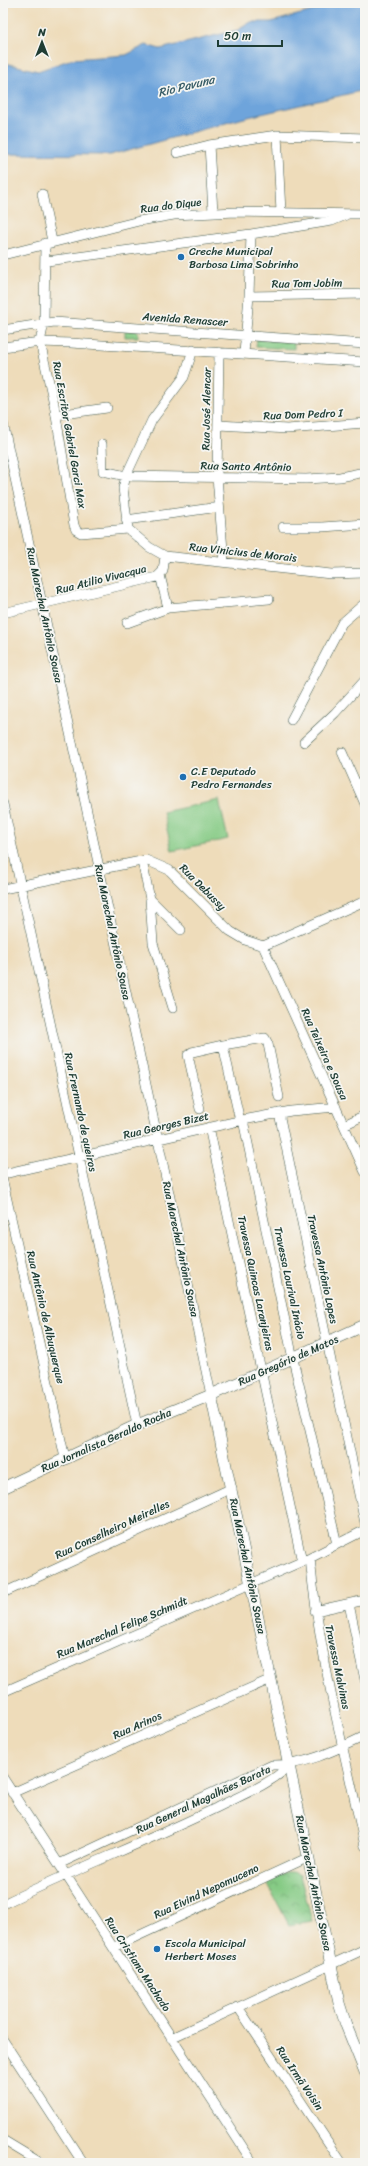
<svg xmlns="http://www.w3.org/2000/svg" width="368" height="2166" font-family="Sriracha,sans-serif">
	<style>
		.grass { fill: #86cb85; stroke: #52845c }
		.park { fill: url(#park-crowns); stroke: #52845c }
		.water { fill: #6ea4db; stroke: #467088 }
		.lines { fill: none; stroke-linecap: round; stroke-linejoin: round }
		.minor-casing { stroke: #3e5548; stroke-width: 10 }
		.tertiary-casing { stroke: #3e5548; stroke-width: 12 }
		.minor { stroke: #fff; stroke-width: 9 }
		.tertiary { stroke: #fff; stroke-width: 11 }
		.poi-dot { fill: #1f6fb2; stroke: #f6f6f2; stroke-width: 1.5 }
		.labels { text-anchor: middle; stroke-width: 3.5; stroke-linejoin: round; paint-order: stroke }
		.street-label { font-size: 11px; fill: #1f3d34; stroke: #f6f6f2 }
		.poi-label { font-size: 11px; fill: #1f3d34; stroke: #f6f6f2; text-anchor: start }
		.water-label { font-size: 12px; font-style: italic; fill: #375c66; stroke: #f6f6f2 }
	</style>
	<defs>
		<pattern id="park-crowns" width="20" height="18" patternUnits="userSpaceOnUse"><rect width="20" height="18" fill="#86cb85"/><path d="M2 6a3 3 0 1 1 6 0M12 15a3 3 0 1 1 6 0" fill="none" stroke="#6da66e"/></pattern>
	</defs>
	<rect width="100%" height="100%" fill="#f6f6f2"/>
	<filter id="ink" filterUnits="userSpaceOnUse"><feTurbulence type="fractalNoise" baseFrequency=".025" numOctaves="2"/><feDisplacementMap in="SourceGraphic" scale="8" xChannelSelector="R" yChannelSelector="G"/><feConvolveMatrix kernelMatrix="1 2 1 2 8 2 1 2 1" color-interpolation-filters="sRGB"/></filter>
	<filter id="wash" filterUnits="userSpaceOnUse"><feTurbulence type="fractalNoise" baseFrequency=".012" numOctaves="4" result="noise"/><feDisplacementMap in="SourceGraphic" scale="16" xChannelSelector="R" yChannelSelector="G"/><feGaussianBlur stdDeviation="0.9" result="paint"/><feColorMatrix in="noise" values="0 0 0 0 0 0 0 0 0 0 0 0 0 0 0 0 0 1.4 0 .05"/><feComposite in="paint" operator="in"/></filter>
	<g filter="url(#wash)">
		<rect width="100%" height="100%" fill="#eedcba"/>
		<path class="grass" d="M125 330 138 331V337H125Z
			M257 339 294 342V349L256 347Z
			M219 800 228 839 172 851 163 812Z"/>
		<path class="park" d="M286 1872H293L300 1875 312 1921 289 1925 267 1883Z"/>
		<path class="water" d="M342 3H365V90L244 118 110 155 3 154V64L5 63 38 71 72 59 126 55 146 45 160 49 238 30 251 22H271Z"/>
	</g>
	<g filter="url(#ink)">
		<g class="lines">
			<defs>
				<path id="minor" d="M277 135 281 212
					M209 145 213 212
					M177 153 209 145 277 135 365 138
					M42 194 52 241
					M45 243 44 323 40 342 54 404 74 525 76 530 81 533 128 529
					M3 255 139 221 174 215 236 212 365 214
					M47 261 251 234 332 221 346 215
					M249 296 365 294
					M3 330 54 322 365 344
					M3 347 40 342 71 343 365 362
					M219 352 217 477 224 562
					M244 353 249 296 251 234
					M56 415 107 408
					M3 423 158 1140 211 1395
					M219 425 287 429 365 423
					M102 444 103 471 126 476 306 479 340 477 365 472
					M126 520 219 507
					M283 527H322L365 524
					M128 529 149 547 165 556 331 574 365 573
					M128 529 123 488 126 476 152 420 184 377 193 350
					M160 575 168 608 269 599
					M3 613 157 577 163 571 165 556
					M127 623 168 608
					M291 720 342 623 365 603
					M304 742 335 713 365 680
					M342 752 365 804
					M3 804 137 1425
					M142 861 150 899 181 930
					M3 889 146 860 169 870 230 931 245 940 263 946
					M150 899 153 943 173 1008
					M263 946 365 1172
					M263 946 365 901
					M200 1109 188 1055 192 1052 223 1045
					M279 1113 365 1523
					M243 1120 293 1359 337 1544
					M240 1121 223 1045 265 1038 268 1044 279 1097
					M344 1125 365 1115
					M209 1127 302 1562
					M3 1174 243 1120 291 1111 336 1107
					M3 1182 65 1458
					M310 1558C319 1656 344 1750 365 1846
					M3 1593 232 1488
					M349 1604 365 1680
					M315 1611 365 1600
					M3 1692 310 1558 365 1530
					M3 1778 253 2163
					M12 1793 271 1679
					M59 1864 272 1765C304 1766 336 1750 365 1736
					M3 1904C73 1870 146 1842 216 1808 241 1795 269 1785 289 1766
					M114 1947 309 1857
					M238 2007 342 2163
					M171 2038 365 1949
					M3 2040 83 2163
					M3 2140 41 2163"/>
				<path id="tertiary" d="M211 1395 339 2003 346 2025 365 2072
					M3 1488 137 1425 211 1395 365 1325"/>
			</defs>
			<use href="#minor" class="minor-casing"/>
			<use href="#tertiary" class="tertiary-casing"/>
			<use href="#minor" class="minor"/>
			<use href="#tertiary" class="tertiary"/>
		</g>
	</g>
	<g class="poi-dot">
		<circle cx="181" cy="257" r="4"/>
		<circle cx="183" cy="777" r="4"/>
		<circle cx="157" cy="1949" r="4"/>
	</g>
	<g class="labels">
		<g class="street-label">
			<text transform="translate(171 205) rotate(-7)" y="4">Rua do Dique</text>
			<text transform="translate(307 283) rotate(-1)" y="4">Rua Tom Jobim</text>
			<text transform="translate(185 319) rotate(4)" y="4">Avenida Renascer</text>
			<text transform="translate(206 409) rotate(-89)" y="4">Rua José Alencar</text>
			<text transform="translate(303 414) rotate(-2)" y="4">Rua Dom Pedro I</text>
			<text transform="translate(70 435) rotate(80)" y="4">Rua Escritor Gabriel Garci Max</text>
			<text transform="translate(246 466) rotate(1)" y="4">Rua Santo Antônio</text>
			<text transform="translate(243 552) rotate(6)" y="4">Rua Vinicius de Morais</text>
			<text transform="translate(101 579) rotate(-14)" y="4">Rua Atilio Vivacqua</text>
			<text transform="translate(45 615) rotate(78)" y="4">Rua Marechal Antônio Sousa</text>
			<text transform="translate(203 887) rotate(45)" y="4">Rua Debussy</text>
			<text transform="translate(113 932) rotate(78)" y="4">Rua Marechal Antônio Sousa</text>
			<text transform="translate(325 1054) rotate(66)" y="4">Rua Teixeira e Sousa</text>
			<text transform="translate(81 1112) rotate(78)" y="4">Rua Frernando de queiros</text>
			<text transform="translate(166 1125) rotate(-13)" y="4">Rua Georges Bizet</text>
			<text transform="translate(181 1249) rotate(78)" y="4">Rua Marechal Antônio Sousa</text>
			<text transform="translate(323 1269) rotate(78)" y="4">Travessa Antônio Lopes</text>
			<text transform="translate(256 1283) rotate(78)" y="4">Travessa Quincas Laranjeiras</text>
			<text transform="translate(290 1283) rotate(78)" y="4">Travessa Lourival Inácio</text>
			<text transform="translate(46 1317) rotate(77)" y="4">Rua Antônio de Albuquerque</text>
			<text transform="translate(288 1360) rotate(-24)" y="4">Rua Gregório de Matos</text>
			<text transform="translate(106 1440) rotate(-24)" y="4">Rua Jornalista Geraldo Rocha</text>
			<text transform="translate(112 1529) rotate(-25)" y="4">Rua Conselheiro Meirelles</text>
			<text transform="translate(248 1566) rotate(78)" y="4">Rua Marechal Antônio Sousa</text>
			<text transform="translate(122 1627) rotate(-23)" y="4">Rua Marechal Felipe Schmidt</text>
			<text transform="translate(338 1667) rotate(78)" y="4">Travessa Malvinas</text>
			<text transform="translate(137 1725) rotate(-24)" y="4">Rua Arinos</text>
			<text transform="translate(203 1799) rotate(-25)" y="4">Rua General Magalhães Barata</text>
			<text transform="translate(314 1883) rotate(78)" y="4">Rua Marechal Antônio Sousa</text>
			<text transform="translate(206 1891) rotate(-25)" y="4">Rua Eivind Nepomuceno</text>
			<text transform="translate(138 1964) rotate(57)" y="4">Rua Cristiano Machado</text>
			<text transform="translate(300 2078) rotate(56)" y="4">Rua Irmã Voisin</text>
		</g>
		<g class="poi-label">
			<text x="189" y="255">Creche Municipal<tspan x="189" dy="13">Barbosa Lima Sobrinho</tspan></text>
			<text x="191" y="775">C.E Deputado<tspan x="191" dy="13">Pedro Fernandes</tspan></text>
			<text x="165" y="1947">Escola Municipal<tspan x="165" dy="13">Herbert Moses</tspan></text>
		</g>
		<g class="water-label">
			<text transform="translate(186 86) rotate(-14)" y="4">Rio Pavuna</text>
		</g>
	</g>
	<rect width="368" height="2166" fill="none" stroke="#f6f6f2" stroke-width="16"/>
	<g transform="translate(42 42)" stroke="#f6f6f2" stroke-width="3" paint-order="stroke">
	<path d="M0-3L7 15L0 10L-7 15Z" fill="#1f3d34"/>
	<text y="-6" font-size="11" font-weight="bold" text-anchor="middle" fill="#1f3d34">N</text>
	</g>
	<path d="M218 40v6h64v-6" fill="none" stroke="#1f3d34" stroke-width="2"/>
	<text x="224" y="40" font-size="12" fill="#1f3d34" stroke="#f6f6f2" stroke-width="3" paint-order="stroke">50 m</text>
</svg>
